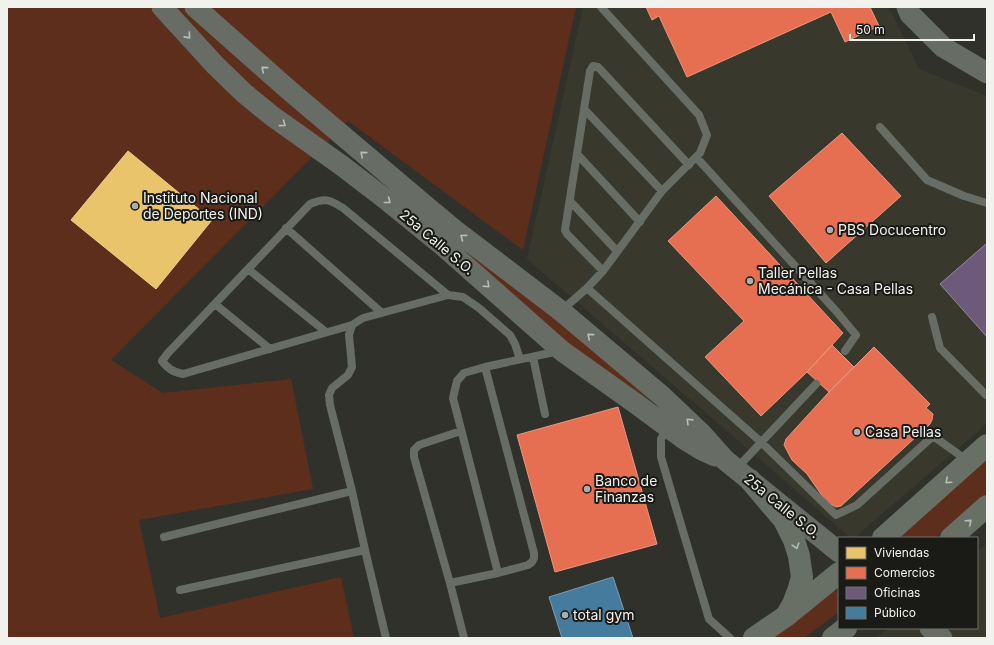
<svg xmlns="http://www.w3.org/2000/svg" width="994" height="645" font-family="Inter,sans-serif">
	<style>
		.built { fill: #38382c }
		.green { fill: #5c2e1b }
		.homes { fill: #e9c46a; stroke: #ebd291 }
		.shops { fill: #e76f51; stroke: #ea9680 }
		.offices { fill: #6d597a; stroke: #95879c }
		.public { fill: #457b9d; stroke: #799eb5 }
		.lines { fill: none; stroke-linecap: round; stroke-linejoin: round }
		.service { stroke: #676c64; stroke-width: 8 }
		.tertiary { stroke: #676c64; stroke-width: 21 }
		.secondary { stroke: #686f65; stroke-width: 22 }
		.oneway { stroke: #babcb6 }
		.oneway2 { stroke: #babdb7 }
		.poi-dot { fill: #aeaea9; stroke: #1a1a17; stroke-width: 1.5 }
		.labels { text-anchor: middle; stroke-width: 4; stroke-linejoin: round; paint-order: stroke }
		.poi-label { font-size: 14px; fill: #f1f1ed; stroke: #1a1a17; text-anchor: start }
		.street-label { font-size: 14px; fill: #f1f1ed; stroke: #1a1a17 }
	</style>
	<rect width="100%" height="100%" fill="#31312c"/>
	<path class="built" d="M583 7H889L919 69 987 96V423L974 435 854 538H851L527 259Z
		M987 543V638H875L890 628H977V552Z"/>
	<path class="green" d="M7 7H576L523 250 348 121 329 140 330 142H327L111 360 163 393 291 379 313 489 139 520 160 618 341 577 354 638H7Z
		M466 252 525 293 613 365 656 406 547 328Z
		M987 451V493L936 538H892Z
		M833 590 839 593V612L804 638H764Z"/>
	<path class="homes" d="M128 151 212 220 156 289 71 220Z"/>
	<path class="shops" d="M646 7H870L879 26 845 42 831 12 687 77 659 16 652 20Z
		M842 133 901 196 826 263 769 196Z
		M716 196 843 333 807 372 761 416 705 357 744 321 668 241Z
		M832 345 854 367 829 392 807 372Z
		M874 347 930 404 926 408 933 414 932 420 930 424 841 506 836 507 830 504 825 500 807 474 792 460 784 445 786 439 829 392Z
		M618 407 657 544 555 572 517 435Z"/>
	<path class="offices" d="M987 243V337L940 284Z"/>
	<path class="public" d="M613 577 633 638H562L549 597Z"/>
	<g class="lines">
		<path class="service" d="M584 109 662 191
			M880 127 927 180 964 196 987 203
			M577 154 640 222
			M696 157 836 311 856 335 845 351
			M570 201 617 251
			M286 228 382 313
			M248 269 326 332
			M603 271 567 234 565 230 590 71 593 66 598 67 689 165
			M587 288 761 442 836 515 857 505 933 436 968 461
			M215 304 270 349
			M561 311 587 288 603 271 662 191 700 153 707 135 699 115 601 7
			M932 317 940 348 986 395 987 394
			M352 325 183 374C173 372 168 369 162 361L168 353 310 204C325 198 329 199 343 208L448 295
			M533 357 545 414
			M667 428 661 439V457L709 619 730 638
			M461 431 419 445 414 450V457L450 583 464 638
			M737 468 816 384
			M164 537 352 491
			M498 573 453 398 457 381 464 373 485 367 559 351
			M450 583 498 573 528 565 532 562 534 558V553L485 367
			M180 590 365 550
			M386 638 365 550 352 491 330 405 329 395 332 388 348 375 352 367 349 335 352 325 363 318 448 295 463 297 479 308 510 335 515 344 520 359"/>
		<path class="tertiary" d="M162 7 215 65 244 93 272 116 341 165 388 201 441 244 562 351 635 403 684 439 702 450 715 456
			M195 7 290 91 427 207 456 231 561 311 662 396 701 433 725 460 839 552
			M907 7 910 14 943 47 987 73
			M930 628 942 638"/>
		<path class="secondary" d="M750 480 784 520 794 540 799 556 802 577 799 588 793 604 786 616
			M883 538 987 445
			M951 538 987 506
			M754 638 786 616 839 573
			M833 638 846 628"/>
	</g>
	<defs><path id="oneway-chevron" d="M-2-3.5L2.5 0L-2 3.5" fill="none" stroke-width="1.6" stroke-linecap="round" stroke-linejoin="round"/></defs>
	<g class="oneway">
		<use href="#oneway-chevron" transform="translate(188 36) rotate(48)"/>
		<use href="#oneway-chevron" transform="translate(264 69) rotate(-139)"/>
		<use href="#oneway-chevron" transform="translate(283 124) rotate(36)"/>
		<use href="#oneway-chevron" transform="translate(363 154) rotate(-139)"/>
		<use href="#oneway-chevron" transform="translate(388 201) rotate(38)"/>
		<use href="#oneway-chevron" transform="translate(463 237) rotate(-143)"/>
		<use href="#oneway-chevron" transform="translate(487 285) rotate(42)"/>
		<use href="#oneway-chevron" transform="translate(590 336) rotate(-140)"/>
		<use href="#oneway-chevron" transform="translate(689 421) rotate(-136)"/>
	</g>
	<g class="oneway2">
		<use href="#oneway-chevron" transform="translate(948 481) rotate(138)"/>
		<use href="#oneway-chevron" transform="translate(969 522) rotate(-42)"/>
		<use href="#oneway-chevron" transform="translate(796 546) rotate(73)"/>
	</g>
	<g class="poi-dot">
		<circle cx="135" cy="206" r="4"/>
		<circle cx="830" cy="230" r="4"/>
		<circle cx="750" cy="281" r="4"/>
		<circle cx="857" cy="432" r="4"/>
		<circle cx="587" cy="489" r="4"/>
		<circle cx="565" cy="615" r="4"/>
	</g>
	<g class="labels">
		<g class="poi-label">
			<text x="143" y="203">Instituto Nacional<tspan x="143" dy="16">de Deportes (IND)</tspan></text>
			<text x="838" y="235">PBS Docucentro</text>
			<text x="758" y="278">Taller Pellas<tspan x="758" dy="16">Mecánica - Casa Pellas</tspan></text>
			<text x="865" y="437">Casa Pellas</text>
			<text x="595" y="486">Banco de<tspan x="595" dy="16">Finanzas</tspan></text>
			<text x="573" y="620">total gym</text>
		</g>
		<g class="street-label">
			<text transform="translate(437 242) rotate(40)" y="5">25a Calle S.O.</text>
			<text transform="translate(782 506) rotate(39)" y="5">25a Calle S.O.</text>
		</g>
	</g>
	<rect width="994" height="645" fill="none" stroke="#f1f1ed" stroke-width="16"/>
	<rect x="838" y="537" width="140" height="92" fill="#1a1a17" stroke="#70706d"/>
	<rect x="846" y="547" width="20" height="12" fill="#e9c46a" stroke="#70706d"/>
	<text x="874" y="557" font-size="12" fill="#f1f1ed">Viviendas</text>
	<rect x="846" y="567" width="20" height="12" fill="#e76f51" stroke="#70706d"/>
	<text x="874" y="577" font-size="12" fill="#f1f1ed">Comercios</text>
	<rect x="846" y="587" width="20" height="12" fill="#6d597a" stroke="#70706d"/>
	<text x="874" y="597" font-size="12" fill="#f1f1ed">Oficinas</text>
	<rect x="846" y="607" width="20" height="12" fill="#457b9d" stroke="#70706d"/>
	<text x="874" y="617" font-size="12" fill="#f1f1ed">Público</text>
	<path d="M850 34v6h124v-6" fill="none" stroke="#f1f1ed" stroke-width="2"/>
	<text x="856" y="34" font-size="12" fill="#f1f1ed" stroke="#1a1a17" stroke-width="3" paint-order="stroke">50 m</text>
</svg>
